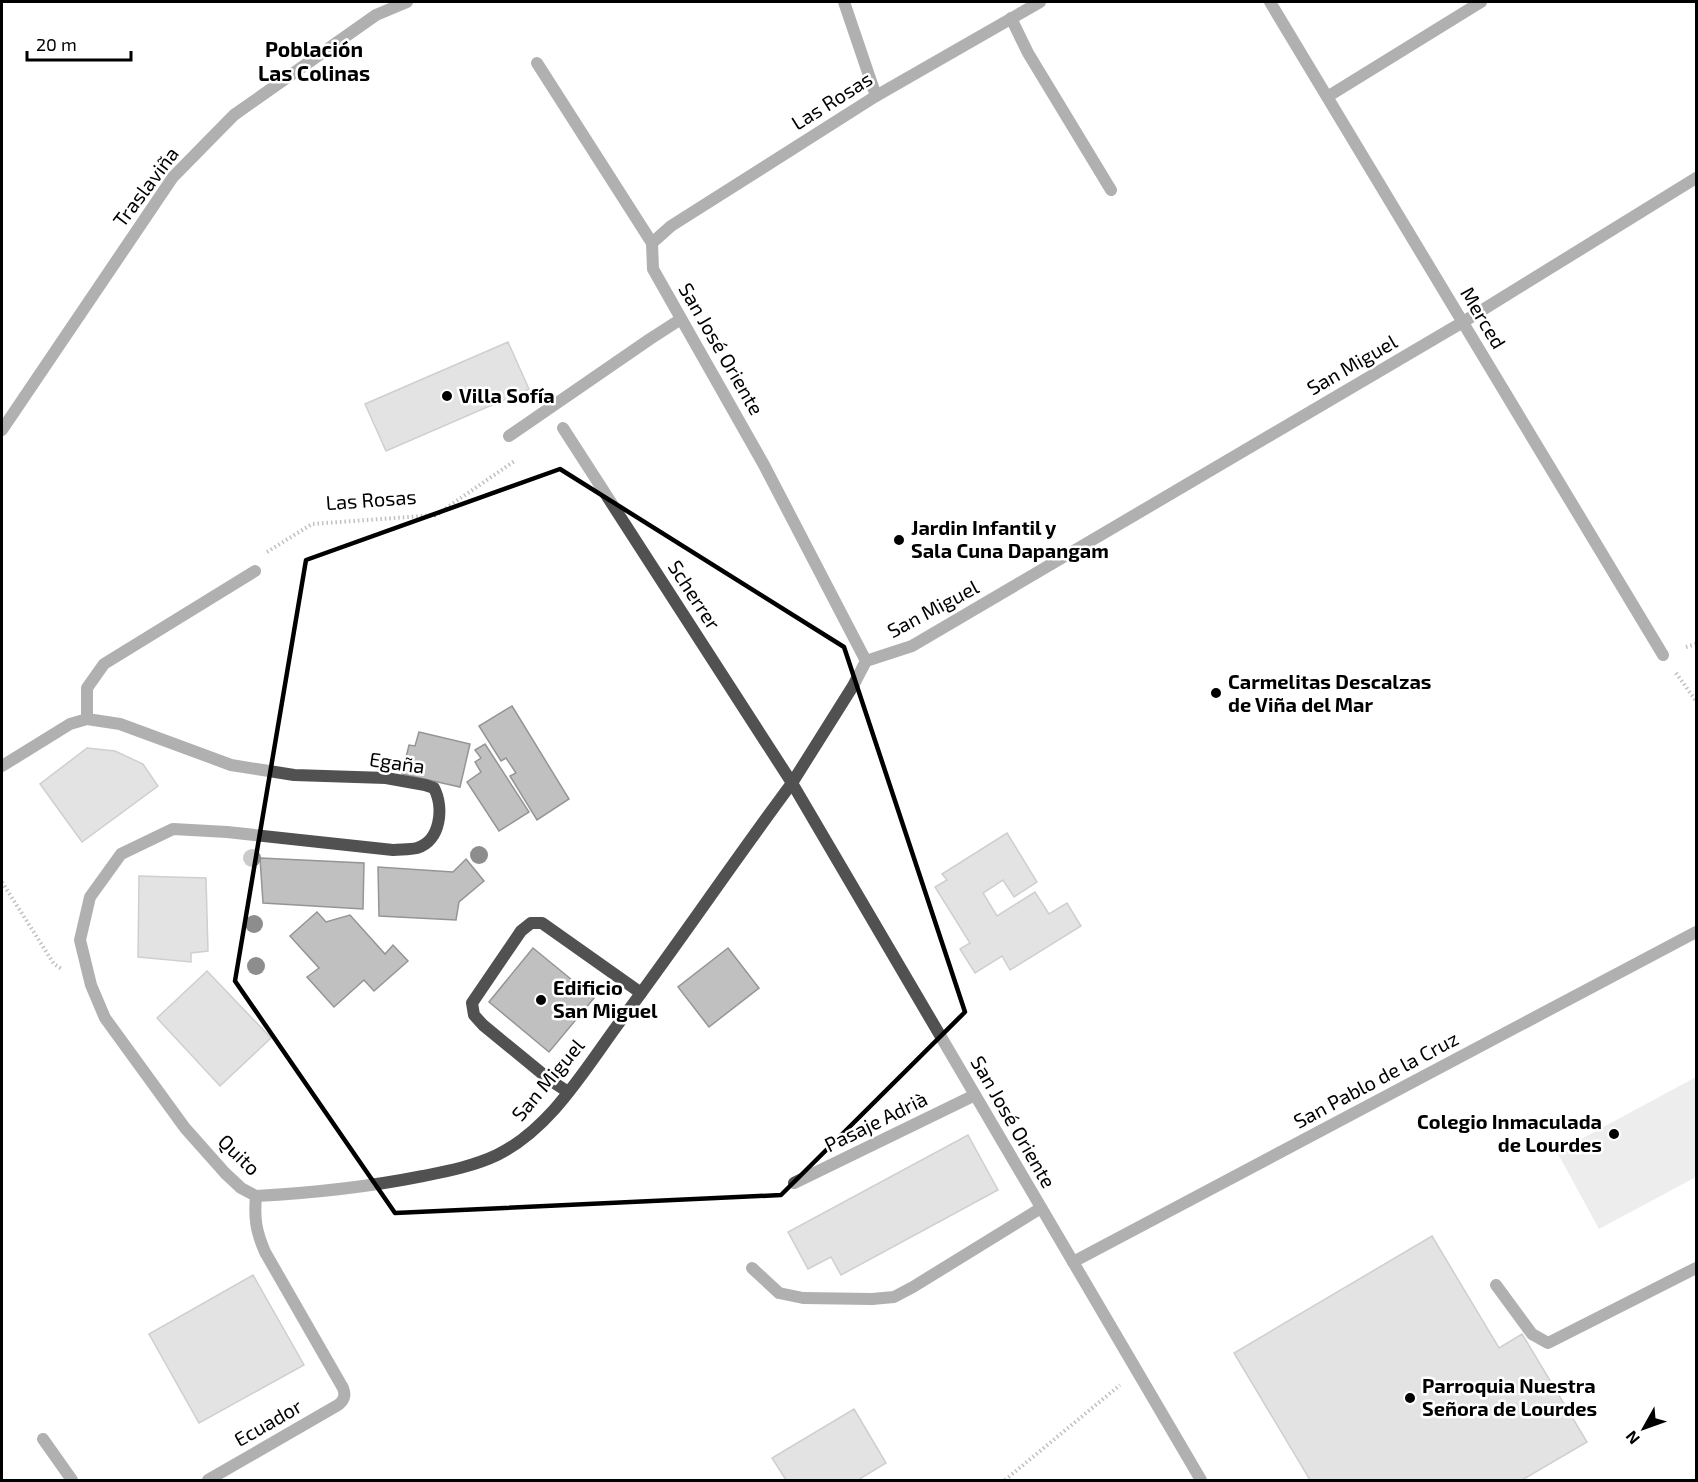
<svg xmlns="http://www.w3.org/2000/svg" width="1698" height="1482" font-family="'Exo 2',sans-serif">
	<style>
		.green { fill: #d8d8d8 }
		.building { fill: #c0c0c0; stroke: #959595; stroke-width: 1.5 }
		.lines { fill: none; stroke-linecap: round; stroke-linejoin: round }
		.path { stroke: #737373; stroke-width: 4; stroke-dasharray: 1.5 3; stroke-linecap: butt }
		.service { stroke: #515151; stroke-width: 12 }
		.minor { stroke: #515151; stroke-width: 12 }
		.tertiary { stroke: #515151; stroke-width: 12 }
		.tree { fill: #8d8d8d }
		.marked { fill: none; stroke: #000; stroke-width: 4.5; stroke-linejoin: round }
		.poi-dot { fill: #000; stroke: #fff; stroke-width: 2 }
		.labels { text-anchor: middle; stroke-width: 5; stroke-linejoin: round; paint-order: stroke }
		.street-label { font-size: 20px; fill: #000; stroke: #fff }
		.poi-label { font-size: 20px; font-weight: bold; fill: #000; stroke: #fff; text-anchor: start }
		.neighbourhood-label { font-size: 21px; font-weight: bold; fill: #000; stroke: #fff }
	</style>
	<rect width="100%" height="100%" fill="#fff"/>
	<path class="green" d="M1696 1077V1177L1599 1229 1557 1152Z"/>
	<path class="building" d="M508 342 529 389 386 451 365 404Z
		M512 706 569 799 537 820 510 776 516 773 506 758 501 761 479 726Z
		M419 732 470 744 460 787 402 774 409 745 415 746Z
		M485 744 529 812 499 831 467 782 481 772 475 762 481 758 475 750Z
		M87 748 115 751 143 764 158 786 82 842 40 784Z
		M1007 833 1037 882 1014 897 1003 880 983 893 997 916 1035 892 1049 914 1067 903 1081 926 1010 970 1002 956 975 973 960 949 970 943 935 887 947 880 942 874Z
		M260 858 364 863 363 909 263 903Z
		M466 859 484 881 459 902 456 920 379 916 378 867 453 872Z
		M139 876 206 878 208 951 191 953V962L138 957Z
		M317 912 326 922 350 915 385 954 393 945 408 961 374 991 364 980 334 1007 307 977 319 968 290 936Z
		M533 948 594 998 549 1052 489 1002Z
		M728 948 759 988 709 1027 678 987Z
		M207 971 271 1038 220 1086 157 1018Z
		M968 1135 998 1190 841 1275 831 1257 808 1269 788 1232Z
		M1432 1236 1499 1348 1522 1334 1587 1442 1522 1480H1310L1234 1353Z
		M253 1275 304 1365 199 1423 149 1334Z
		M854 1409 886 1463 858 1480H786L772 1458Z"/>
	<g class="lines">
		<path class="path" d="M267 552 312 524 436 515 516 460
			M1686 647 1696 644
			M1676 673 1696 701
			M2 882 54 964 62 969
			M1005 1480 1120 1385"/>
		<path class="service" d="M568 1092 550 1080 483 1025 474 1015 472 1003 521 931 531 923H542L641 993
			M794 1183 975 1095
			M752 1268 779 1293 803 1298 872 1299 894 1297 913 1287 1041 1208
			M1496 1285 1532 1334 1548 1343 1696 1268"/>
		<path class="minor" d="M1270 2 1663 655
			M1011 18 1028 53 1111 190
			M537 63 652 243
			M876 96 1040 2
			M1327 97 1481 2
			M509 436 650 339 681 319
			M866 661 912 646 1463 322 1696 178
			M87 719V688L104 664 255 571
			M2 766 70 724 87 719 120 724 231 765 294 775 386 778 425 785 434 788C444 807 441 841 417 848 409 850 400 849 393 850L227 832 173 829 121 854 90 897 80 940 91 985 105 1018 185 1128 225 1173 241 1188 256 1196
			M256 1196C312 1193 368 1187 423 1176 448 1171 474 1166 497 1155 552 1128 586 1067 622 1019 680 941 734 861 792 783L563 428
			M1073 1262 1696 932
			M43 1439 72 1480
			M208 1480 338 1405C344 1401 346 1395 343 1388L265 1252C256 1231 254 1219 256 1196"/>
		<path class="tertiary" d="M844 2 876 96 671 226 652 243 653 269 764 465 866 661 853 686 792 783 1201 1480
			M2 430 173 177 234 115 376 15 407 2"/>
	</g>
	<g class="tree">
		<circle cx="479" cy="855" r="9"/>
		<circle cx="252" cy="858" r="9"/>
		<circle cx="254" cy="924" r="9"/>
		<circle cx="256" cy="966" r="9"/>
	</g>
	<path d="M0 0H1698V1482H0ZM560 469 844 647 965 1012 781 1195 395 1213 235 981 306 560Z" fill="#fff" fill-opacity=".55" fill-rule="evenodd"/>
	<path class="marked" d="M560 469 844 647 965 1012 781 1195 395 1213 235 981 306 560Z"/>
	<g class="poi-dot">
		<circle cx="447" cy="396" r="6"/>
		<circle cx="899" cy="540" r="6"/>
		<circle cx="1216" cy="693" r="6"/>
		<circle cx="541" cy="1000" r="6"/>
		<circle cx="1614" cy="1134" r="6"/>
		<circle cx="1410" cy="1398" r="6"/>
	</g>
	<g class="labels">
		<g class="street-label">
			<text transform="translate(832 101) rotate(-32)" y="7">Las Rosas</text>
			<text transform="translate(146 187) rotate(-53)" y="7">Traslaviña</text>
			<text transform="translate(1483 318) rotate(59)" y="7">Merced</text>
			<text transform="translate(721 349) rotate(60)" y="7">San José Oriente</text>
			<text transform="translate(1352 365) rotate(-30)" y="7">San Miguel</text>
			<text transform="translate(371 500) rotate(-4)" y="7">Las Rosas</text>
			<text transform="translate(694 595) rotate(57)" y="7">Scherrer</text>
			<text transform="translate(933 609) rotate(-28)" y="7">San Miguel</text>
			<text transform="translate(397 763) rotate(8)" y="7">Egaña</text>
			<text transform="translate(548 1080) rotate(-50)" y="7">San Miguel</text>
			<text transform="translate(1376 1080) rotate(-28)" y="7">San Pablo de la Cruz</text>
			<text transform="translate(876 1122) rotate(-26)" y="7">Pasaje Adrià</text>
			<text transform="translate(1013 1122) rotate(60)" y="7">San José Oriente</text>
			<text transform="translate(239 1155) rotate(44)" y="7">Quito</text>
			<text transform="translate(268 1423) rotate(-30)" y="7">Ecuador</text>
		</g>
		<g class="poi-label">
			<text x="459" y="403">Villa Sofía</text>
			<text x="911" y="535">Jardin Infantil y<tspan x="911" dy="23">Sala Cuna Dapangam</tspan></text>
			<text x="1228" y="689">Carmelitas Descalzas<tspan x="1228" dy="23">de Viña del Mar</tspan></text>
			<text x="553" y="995">Edificio<tspan x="553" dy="23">San Miguel</tspan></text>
			<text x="1602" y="1129" text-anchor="end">Colegio Inmaculada<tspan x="1602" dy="23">de Lourdes</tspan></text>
			<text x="1422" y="1393">Parroquia Nuestra<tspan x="1422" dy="23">Señora de Lourdes</tspan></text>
		</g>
		<g class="neighbourhood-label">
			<text x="314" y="57">Población<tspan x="314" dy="24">Las Colinas</tspan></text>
		</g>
	</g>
	<rect width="1698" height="1482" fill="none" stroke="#000000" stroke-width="6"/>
	<g transform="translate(1644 1428) rotate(230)" stroke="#ffffff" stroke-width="4.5" paint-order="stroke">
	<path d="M0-4.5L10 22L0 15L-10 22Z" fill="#000000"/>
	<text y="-9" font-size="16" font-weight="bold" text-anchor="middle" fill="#000000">N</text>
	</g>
	<path d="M27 51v9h104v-9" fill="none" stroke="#000000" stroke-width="3"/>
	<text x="36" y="51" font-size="18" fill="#000000" stroke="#ffffff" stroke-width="4.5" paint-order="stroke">20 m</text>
</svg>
